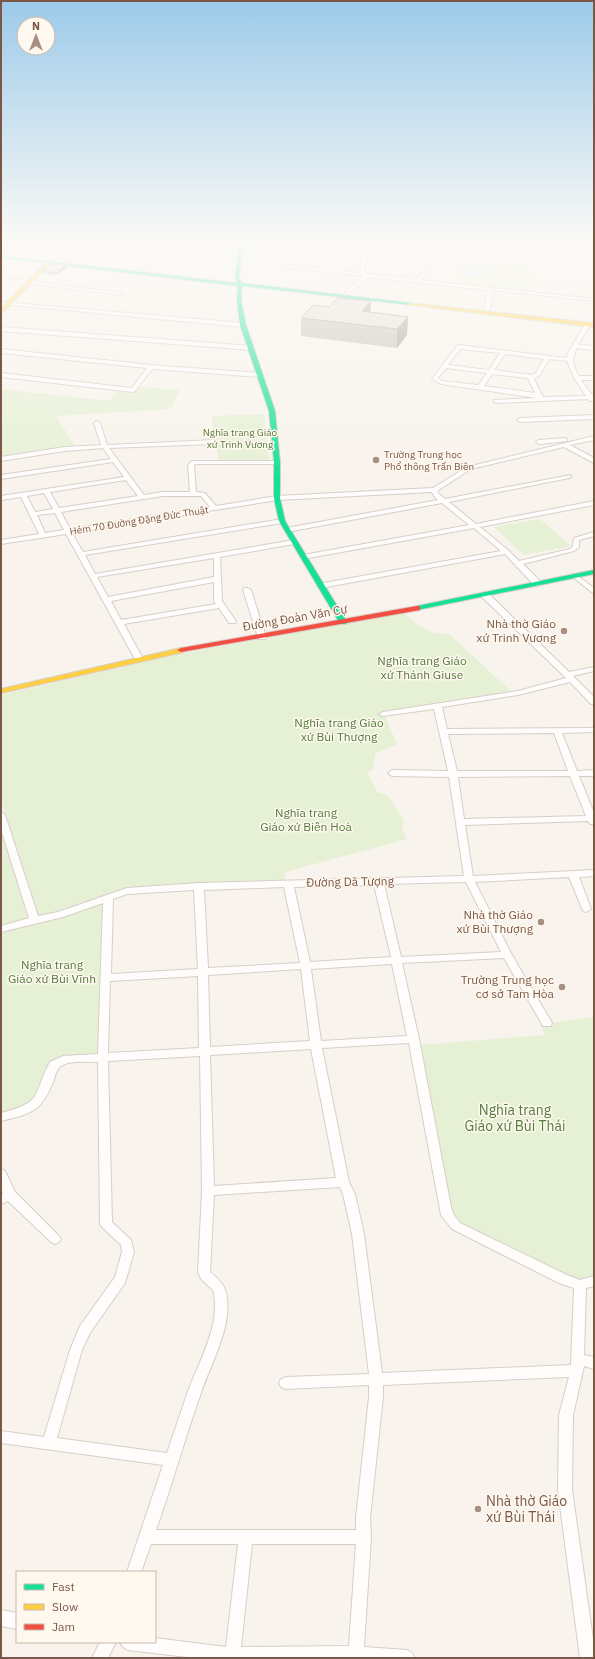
<svg xmlns="http://www.w3.org/2000/svg" width="595" height="1659" font-family="'IBM Plex Sans',sans-serif">
	<style>
		.green { fill: #e6f0d5 }
		.water { fill: #cbeaeb }
		.lines { fill: none; stroke-linecap: round; stroke-linejoin: round }
		.street-casing { stroke: #d7cec8; stroke-width: 2 }
		.fast-casing { stroke: #d8cec8; stroke-width: 2 }
		.slow-casing { stroke: #d8cec8; stroke-width: 2 }
		.jam-casing { stroke: #d8cec8; stroke-width: 2 }
		.street { fill: #fefdfc; fill-rule: evenodd }
		.fast { fill: #16e098; fill-rule: evenodd }
		.slow { fill: #ffcf43; fill-rule: evenodd }
		.jam { fill: #f24e42; fill-rule: evenodd }
		.wall { fill: #c5bcb5 }
		.shaded-wall { fill: #a09994 }
		.building { fill: #e5dbd3; stroke: #a09994 }
		.poi-dot { fill: #a78e81; stroke: #fff8ef; stroke-width: 1.5 }
		.labels { text-anchor: middle; stroke-width: 3; stroke-linejoin: round; paint-order: stroke }
		.far-park-label { font-size: 10px; fill: #527b3c; stroke: #fff8ef }
		.far-poi-label { font-size: 10px; fill: #7b5748; stroke: #fff8ef; text-anchor: start }
		.far-street-label { font-size: 10px; fill: #7b5748; stroke: #fff8ef }
		.street-label { font-size: 12px; fill: #7b5748; stroke: #fff8ef }
		.poi-label { font-size: 12px; fill: #7b5748; stroke: #fff8ef; text-anchor: end }
		.park-label { font-size: 12px; fill: #527b3c; stroke: #fff8ef }
		.near-park-label { font-size: 14px; fill: #527b3c; stroke: #fff8ef }
		.near-poi-label { font-size: 14px; fill: #7b5748; stroke: #fff8ef; text-anchor: start }
	</style>
	<rect width="100%" height="100%" fill="#f8f3ec"/>
	<path class="green" d="M209 246H226L225 254H208Z
		M457 262 531 263 530 291 460 284Z
		M140 387 180 390 171 409 56 416 75 446 1 457V389L109 401 118 390 135 391Z
		M264 414 269 460H219L211 416Z
		M540 519 571 546 524 555 494 527Z
		M404 613C419 628 429 634 449 634L512 692 383 712 397 744 375 754 373 769 367 773 378 793 387 795 402 817 404 822 401 828 407 839 285 872V880L192 884 126 889 114 891 106 896 62 911 37 916 1 801V695L173 655Z
		M1 829 28 919 1 926Z
		M104 902 99 1054 63 1056 53 1060 49 1064 36 1099 24 1107 1 1113V932L63 917Z
		M594 1017V1276L579 1280 458 1223 454 1218 450 1207 421 1045 545 1035 540 1025Z"/>
	<path class="water" d="M464 264H485V276L463 275Z"/>
	<g class="lines">
		<defs>
			<path id="street" d="M83 246H87L64 262H60V260Z
				M101 246H111L163 251 360 273 362 250 364 248 450 249 452 251 367 250 364 273 416 279 433 261 435 262 421 280 594 299V301L493 290 490 309 487 311 484 309 488 290 368 277 347 295H345V293L363 276 163 254 139 271 137 270V269L158 253Z
				M1 278 121 293 123 294 121 295 1 280Z
				M1 302 243 323 246 325 243 327 1 304Z
				M594 316V322H590L591 318Z
				M585 324 590 325 578 345 594 346V350L577 348C571 359 573 366 579 376H594V380H581L592 395H594V401H590L588 399 496 403 494 402V400L537 398 441 384 432 379 457 346 459 345 567 358V355ZM460 349 500 353 489 370 448 365ZM505 354 544 359 536 373 532 375 494 370ZM549 359 567 361 574 378 586 396 543 397 534 379 540 375ZM446 368 487 373 478 385 442 381 438 378ZM492 374 528 378 535 393 484 386Z
				M1 327 252 346 255 348 252 350 1 331Z
				M1 349 151 365 260 373 263 375 260 377 152 369 135 391 133 392 1 377V373L132 388 147 368 1 353Z
				M594 415V419L520 422 517 420 520 418Z
				M97 421 100 423 107 445 214 440 217 442 214 444 109 448 144 495 163 492H190L188 465 192 461H279L280 462 277 464H196L194 465 196 492 205 493 216 506 277 496 433 488 467 467 594 436V440L570 445 594 458V463L564 447 471 469 437 491 439 494 445 499 571 475V477L569 478 449 502 476 524 594 501V505L480 527 509 551 519 561 570 549 573 546 574 538 594 532V536L579 540V547L574 551 523 564 541 582 542 584 538 586H535L505 554 321 588 317 586 318 584 501 551 474 528 303 559 300 557 303 555 469 525 442 503 287 532 284 530 287 528 438 500 434 496 432 492 277 500 72 533 83 552 282 519 285 521 282 523 85 555 95 574 294 540 297 542 294 544 220 557 222 601 236 621 235 623H229L219 608 124 624 143 659 139 661 135 659 66 534 1 544V540L39 534 21 497 1 500V496L124 477 113 462 1 479V475L111 459 103 448 65 451 1 461V457L65 447 101 445 94 423ZM126 480 138 496 59 508 50 492ZM44 493 53 509 35 512 27 496ZM163 496H201L210 507 70 529 61 512ZM55 513 64 530 45 533 37 515ZM214 558V577L108 597 97 577ZM214 582V601L216 604 121 620 111 601Z
				M565 438 567 439V441L539 444 536 442 539 440Z
				M575 574 594 588V594L573 577 571 576Z
				M244 588H247L251 590 266 637 265 639H259L258 637 243 590Z
				M482 593H488L569 672 594 667V671L573 676 594 697V704H591L570 682 518 695 442 707 447 729 594 728V732L562 733 577 771 594 770V776H579L594 813V824H590L588 821 465 825 473 876 594 870V876L579 877 591 909 586 912 583 911 569 877 475 882 512 955 552 1023 551 1026H543L504 958 402 963 419 1039 451 1207 454 1215 460 1223 567 1275 580 1280 594 1276V1286L586 1288 584 1355 594 1357V1369L584 1366 573 1415 572 1490 594 1646V1658H580L558 1490 559 1415 569 1377 383 1385V1397L370 1518 371 1537 364 1647 407 1650 412 1653 415 1658H196L128 1650 123 1647 120 1642H155V1638L226 1647 238 1544H151L141 1572H127L163 1465 1 1443V1431L44 1437 70 1350 80 1326 115 1277 122 1252 121 1245 102 1227 100 1224 98 1062C87 1062 70 1060 61 1066 57 1069 55 1075 54 1080 41 1112 33 1113 1 1121V1113C45 1102 32 1095 50 1062L63 1056 98 1054 103 903 63 917 1 932V926L29 918 1 829V812L5 815 38 916 58 912 127 888 199 883 464 876 449 777 392 776 388 773 392 770 448 771 434 709 383 716 379 714 383 712 518 691 566 678 482 597ZM554 733 568 771H457L448 734ZM570 776 586 816 464 819 458 777ZM466 882 501 952 401 957 384 884ZM374 885 391 957 310 962 294 887ZM284 887 300 963 208 968 204 890ZM194 890 198 969 111 974 113 899 127 894ZM392 964 407 1036 321 1041 311 969ZM301 969 310 1041 210 1047 208 975ZM198 976 199 1048 108 1053 110 981ZM409 1043 441 1215 452 1229 559 1283 574 1288 571 1365 382 1373 364 1234 355 1194 349 1182 322 1048ZM311 1049 336 1178 214 1186 210 1055ZM200 1056 202 1191 198 1272 201 1279 213 1290C222 1322 199 1362 188 1391 181 1412 174 1432 167 1453L57 1438 82 1350 90 1333 125 1283 134 1252 131 1240 112 1222 108 1061ZM340 1187 343 1194 352 1234 369 1374 286 1377 281 1379 279 1383 281 1387 286 1389 369 1385V1397L356 1518V1530H156C172 1485 185 1438 201 1393 211 1363 231 1330 227 1297 226 1286 218 1278 210 1272L214 1195ZM252 1544H356L349 1646 241 1647Z
				M1 1169 5 1171 15 1192 59 1236 61 1239 59 1242 55 1244 51 1242 8 1201 1 1204V1194L3 1193 1 1188Z
				M1 1610 17 1613V1629L1 1626Z
				M100 1642H116L108 1658H92Z"/>
			<path id="fast" d="M239 246H243L239 278 242 283 411 303 413 304 411 305 242 286 241 300 246 325 275 411 280 462V498L285 521 347 622 346 624H343L339 622 279 521 274 498V462L269 411 240 325 237 300 238 286 1 258V256L237 283 235 278Z
				M594 570V574L417 610 413 608 417 606Z"/>
			<path id="slow" d="M49 259 53 260 1 314V309Z
				M409 303 594 323V327L411 305H409Z
				M181 648H184V652L1 693V689Z"/>
			<path id="jam" d="M417 606H420V610L181 652 177 650 181 648Z"/>
		</defs>
		<use href="#street" class="street-casing"/>
		<use href="#fast" class="fast-casing"/>
		<use href="#slow" class="slow-casing"/>
		<use href="#jam" class="jam-casing"/>
		<use href="#street" class="street"/>
		<use href="#fast" class="fast"/>
		<use href="#slow" class="slow"/>
		<use href="#jam" class="jam"/>
	</g>
	<path class="wall" d="M66 265V268L55 276 43 274V271Z
		M329 307 408 317 407 335 397 348 301 336V318Z"/>
	<path class="shaded-wall" d="M66 265V268L55 276V273Z
		M371 301 370 319 362 311Z
		M408 317 407 335 397 348V329Z"/>
	<path class="building" d="M50 264 66 265 55 273 43 271Z
		M338 298 371 301 362 311 408 317 397 329 301 318 313 305 329 307Z"/>
	<linearGradient id="sky" x2="0" y2="1"><stop stop-color="#9ccae9"/><stop offset="0.51" stop-color="#fcfaf6"/><stop offset="1" stop-color="#fcfaf6" stop-opacity="0"/></linearGradient>
	<rect width="595" height="478" fill="url(#sky)"/>
	<g class="poi-dot">
		<circle cx="376" cy="460" r="4"/>
		<circle cx="564" cy="631" r="4"/>
		<circle cx="541" cy="922" r="4"/>
		<circle cx="562" cy="987" r="4"/>
		<circle cx="478" cy="1509" r="4"/>
	</g>
	<g class="labels">
		<g class="far-park-label">
			<text x="240" y="436">Nghĩa trang Giáo<tspan x="240" dy="12">xứ Trinh Vương</tspan></text>
		</g>
		<g class="far-poi-label">
			<text x="384" y="458">Trường Trung học<tspan x="384" dy="12">Phổ thông Trấn Biên</tspan></text>
		</g>
		<g class="far-street-label">
			<text transform="translate(139 520) rotate(-9)" y="4">Hẻm 70 Đường Đặng Đức Thuật</text>
		</g>
		<g class="street-label">
			<text transform="translate(295 618) rotate(-10)" y="4">Đường Đoàn Văn Cự</text>
			<text transform="translate(350 882) rotate(-1)" y="4">Đường Dã Tượng</text>
		</g>
		<g class="poi-label">
			<text x="556" y="628">Nhà thờ Giáo<tspan x="556" dy="14">xứ Trinh Vương</tspan></text>
			<text x="533" y="919">Nhà thờ Giáo<tspan x="533" dy="14">xứ Bùi Thượng</tspan></text>
			<text x="554" y="984">Trường Trung học<tspan x="554" dy="14">cơ sở Tam Hòa</tspan></text>
		</g>
		<g class="park-label">
			<text x="422" y="665">Nghĩa trang Giáo<tspan x="422" dy="14">xứ Thánh Giuse</tspan></text>
			<text x="339" y="727">Nghĩa trang Giáo<tspan x="339" dy="14">xứ Bùi Thượng</tspan></text>
			<text x="306" y="817">Nghĩa trang<tspan x="306" dy="14">Giáo xứ Biên Hoà</tspan></text>
			<text x="52" y="969">Nghĩa trang<tspan x="52" dy="14">Giáo xứ Bùi Vĩnh</tspan></text>
		</g>
		<g class="near-park-label">
			<text x="515" y="1115">Nghĩa trang<tspan x="515" dy="16">Giáo xứ Bùi Thái</tspan></text>
		</g>
		<g class="near-poi-label">
			<text x="486" y="1506">Nhà thờ Giáo<tspan x="486" dy="16">xứ Bùi Thái</tspan></text>
		</g>
	</g>
	<rect width="595" height="1659" fill="none" stroke="#7b5748" stroke-width="4"/>
	<rect x="16" y="1571" width="140" height="72" fill="#fff8ef" stroke="#cab8ac"/>
	<rect x="24" y="1584" width="20" height="6" fill="#16e098" stroke="#cab8ac"/>
	<text x="52" y="1591" font-size="12" fill="#7b5748">Fast</text>
	<rect x="24" y="1604" width="20" height="6" fill="#ffcf43" stroke="#cab8ac"/>
	<text x="52" y="1611" font-size="12" fill="#7b5748">Slow</text>
	<rect x="24" y="1624" width="20" height="6" fill="#f24e42" stroke="#cab8ac"/>
	<text x="52" y="1631" font-size="12" fill="#7b5748">Jam</text>
	<g transform="translate(36 36)"><circle r="19" fill="#fff8ef" stroke="#cab8ac"/>
	<path d="M0-3L7 15L0 10L-7 15Z" fill="#a78e81"/>
	<text y="-6" font-size="11" font-weight="bold" text-anchor="middle" fill="#7b5748">N</text>
	</g>
</svg>
